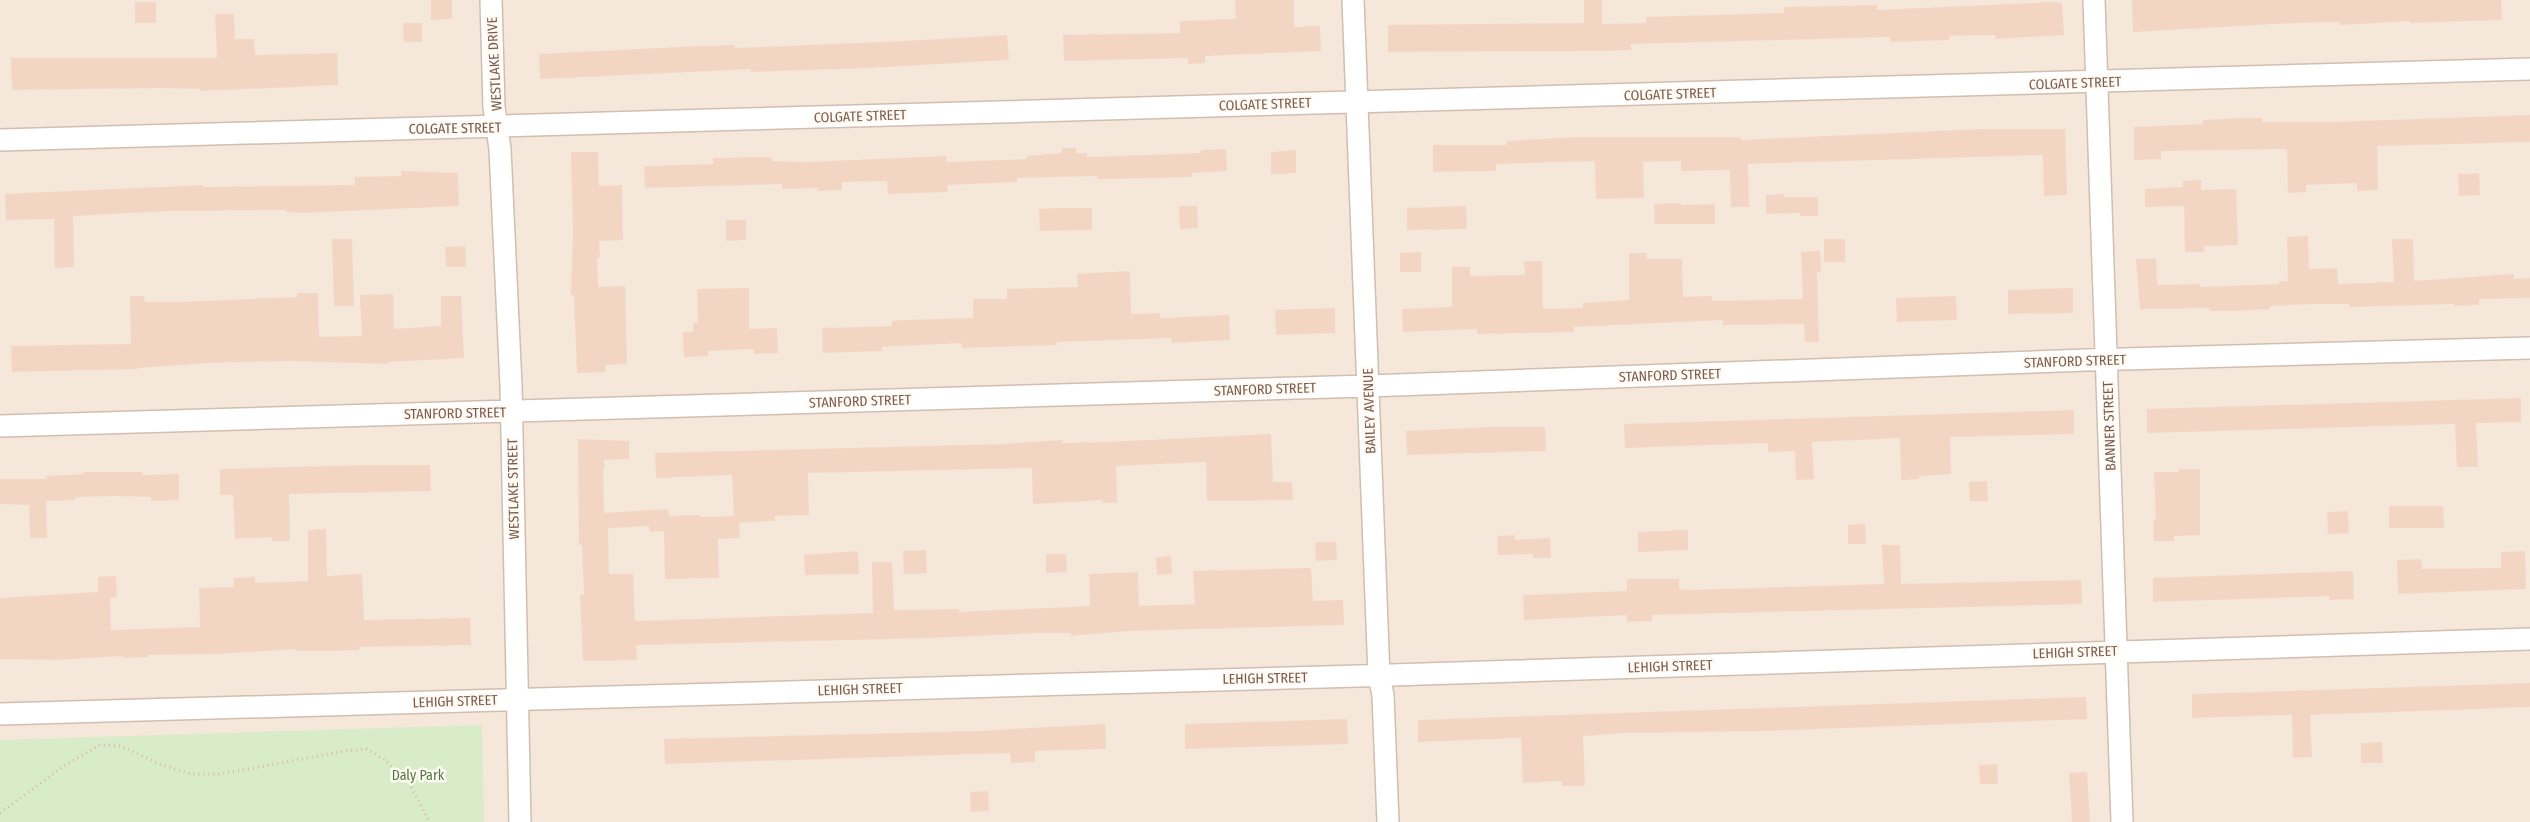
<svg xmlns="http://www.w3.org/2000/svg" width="2530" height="822" font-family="'Fira Sans Condensed',sans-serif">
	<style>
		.residential { fill: #f5e8da }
		.green { fill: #d8ecc9 }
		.building { fill: #f3d5c3 }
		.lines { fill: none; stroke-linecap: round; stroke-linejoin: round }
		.minor-casing { stroke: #d1beb0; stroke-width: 24 }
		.path { stroke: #d9b8a5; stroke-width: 3; stroke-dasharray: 1 4; stroke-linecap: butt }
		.minor { stroke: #fff; stroke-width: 21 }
		.labels { text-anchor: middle; stroke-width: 5; stroke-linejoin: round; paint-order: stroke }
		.street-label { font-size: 14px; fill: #7a5c4d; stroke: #fffaf3 }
		.park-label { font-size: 14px; fill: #537a41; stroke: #fffaf3 }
	</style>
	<rect width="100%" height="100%" fill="#fdf6ec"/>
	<path class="residential" d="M0 0H2530V822H0Z"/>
	<path class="green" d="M482 725 484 822H0V740Z"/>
	<path class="building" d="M431 0H452V19L431 20Z
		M1235 0H1294V27L1320 26 1321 51 1205 56V63L1188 64V58L1064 61 1063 35 1180 33V21L1236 19Z
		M1584 0H1602V24L1646 23V17L1784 13V7L1877 5V10L2057 2 2062 3 2064 35 1995 39V35L1949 36V40L1891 42 1890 37 1631 44V50L1596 51 1388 52V25L1584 23Z
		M2132 0H2501L2502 20 2410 23V21L2340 25 2339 22 2293 23 2133 32Z
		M135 2H156V23H135Z
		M215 14H234L235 39H254L255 55 337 53 338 85 200 91V89L160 88 12 90 11 58H217Z
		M403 23H422V42H404Z
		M1007 35 1009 60 868 68 751 72V69L712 71 540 79 539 54 699 46 735 45V48L905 41Z
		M2530 115V142L2377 146 2378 190 2357 191V183L2306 185V192L2288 193 2287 149 2161 151V159L2134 160V127L2203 124V120L2241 118H2262V122H2332Z
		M1984 129H2065L2067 195 2044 196 2043 155 1748 164 1749 207H1731L1730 170 1681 171V161L1643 162 1644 198 1596 199 1595 161 1496 164V171L1433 172V145H1507V141L1577 137H1741V140Z
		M1062 148H1076V153H1087V157L1201 153V150L1226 149 1227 171 1192 173V177L1157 178 1097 179V176L1017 178V182L947 185 948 192 888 194 887 181 842 182V190L818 191V188L782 189V184L645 188 644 166 713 164V158L771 157 772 161 807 162 946 156 947 162 1003 160 1027 159V156L1037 155 1062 153Z
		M1296 150V173L1271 174V152Z
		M571 152H598L599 186 622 185 623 240 599 241 600 258H597L598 287 625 286 627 364 605 365V372L577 373 574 295H571L573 233Z
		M401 171 458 173 459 206 301 213 286 212V210L169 211 73 216 74 267 55 268 54 219 6 220 5 194 203 185V187L355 185V177L401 176Z
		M2479 173 2480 195 2459 196 2458 174Z
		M2201 180V190L2236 189 2238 245 2203 246 2204 252H2185L2184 206 2145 207V189L2183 187V181Z
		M1784 194V197H1818V216H1800V213L1766 214V195Z
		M1681 203V205L1715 204V224H1655L1654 204Z
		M1179 206H1197L1198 228 1180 229Z
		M1466 206 1467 229 1407 230V208Z
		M1058 208H1092V230L1040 231 1039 209Z
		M726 220H746V240L726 241Z
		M2308 236 2309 269 2337 268 2338 284 2394 282 2392 239H2413L2414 281 2514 274V279L2530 278V298L2479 299V305L2454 306V304L2349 307V304H2313L2270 306V309L2235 311H2210V308L2140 309 2136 259H2156L2157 285 2200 284V287L2279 284V281H2288L2287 237Z
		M332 239H352L354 306H334Z
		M1824 239H1845V262H1824Z
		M465 246 466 267H446L445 247Z
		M1820 251 1821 272H1817L1819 342H1805L1804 324 1723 325V320L1573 327 1574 332 1477 334V329L1403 332 1402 309 1452 307V267H1470V276L1525 275 1524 261H1542L1543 309 1583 308V303L1629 300V253H1646L1647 259H1682L1683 297 1712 296V301L1803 299 1801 252Z
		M1421 252V272H1400V253Z
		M1130 271 1131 314 1160 313V318L1229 315 1230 340 1172 343 1171 338 1056 342 1057 345 962 348 961 343 882 347V351L823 353 822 328 892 326V321L904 320 973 318V299H1007V289L1078 287 1077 274Z
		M749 288V329L777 328 778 353 754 354V349L708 351V356L684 357 683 332H693V323H698L697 289Z
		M2073 288V313L2008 314V290Z
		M297 293H318L319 337 362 336 360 295 393 294 394 329 441 326V296H461L464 358 388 362V364L289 361 208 363 138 368V369L12 372 11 346 131 344 130 296H144L145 302H179L297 297Z
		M1956 296 1957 320 1897 322 1896 298Z
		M1335 308V333L1276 335 1275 310Z
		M2521 398V422L2476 423 2478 467H2457L2455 424 2147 433V409Z
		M2074 410V434L1950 437 1951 474 1919 476V479L1901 480 1900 438 1812 442 1814 479 1796 480 1795 451 1768 452V443L1625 448 1624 424Z
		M1491 427H1545L1546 451 1407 455 1406 431Z
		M1271 434 1273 482H1292L1293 500 1207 501 1206 462 1116 466 1117 503H1102V500L1033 504 1032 468 808 473 809 515 775 516V521L739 523 740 538 718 539 719 578 665 579 664 531 650 532 649 526 608 528 609 574H633L635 621 873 613 872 562H892L894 610 959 609V612L1090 606 1089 574 1138 572 1139 606 1195 604 1193 571 1311 568 1313 601 1343 600 1344 625 1128 631 1071 636V633H1037L933 638 636 645 637 660 583 661 580 595H584L582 545H579L578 439 629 441V459L604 460 605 468H603L604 513 668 509 669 516 699 515 700 517 734 516 732 475 656 478 655 453 1003 444 1062 440V443L1107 442Z
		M364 465H430L431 491 289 494 290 541H272V537L235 539 233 495H220V469Z
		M2179 469H2200V535L2174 536V541H2154L2153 520 2156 519 2154 472H2179Z
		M84 472H142V475L179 474V500L151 501V497L119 496 75 497V500L46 501 47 538H30L29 505 0 504V479H46V476L84 474Z
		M1987 481 1988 501H1970L1969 482Z
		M2389 506H2443L2444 528H2389Z
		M2348 511 2349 533 2328 534 2327 512Z
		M1865 524 1866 544H1848V525Z
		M326 529 327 576 362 574 364 620 470 618 471 645 359 647V650L329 651H296V649L218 654 148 655V657L123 658V656L53 660 0 659V598L98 592V577L116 576 117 597 110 598 111 630 200 627 199 588 234 587V578L255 577V583L308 581V530Z
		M1688 530V550L1638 552V532Z
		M1515 535V540L1550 538 1551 558H1533V554L1498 555 1497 536Z
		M1315 542H1336L1337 560 1316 561Z
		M1882 545H1900L1901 584 2081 580 2082 604 1652 615V621L1627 622V615L1524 620 1523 595 1627 591V579H1679V589L1688 590 1884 584Z
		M926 550 927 573 904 574 903 551Z
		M858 551 859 574 805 575 804 555Z
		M2525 551 2526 589 2398 594 2397 560 2421 559 2422 569 2501 568V552Z
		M1046 554H1066L1067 572 1046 573Z
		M1171 556 1172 574 1157 575 1156 557Z
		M2353 571 2354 599 2329 600V596L2153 602V578Z
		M2530 683V707L2310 715 2312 757 2293 758 2292 715 2192 718V694Z
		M2086 697 2087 719 1765 731 1625 733 1583 736 1585 786H1562V781L1523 783 1521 738 1418 742V720Z
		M1347 719 1348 744 1185 749V724Z
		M1105 724 1106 749 1035 751V762L1011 763 1010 753 665 764 664 739 976 731Z
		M2382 742 2383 763H2361V743Z
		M1997 764 1998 784H1980L1979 765Z
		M2087 772 2090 822H2072L2069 773Z
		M988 791 989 811 971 812 970 792Z"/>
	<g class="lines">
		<defs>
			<path id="minor" d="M491 0 494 107 500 149 511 386 520 822
				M1353 0 1379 676 1383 695 1388 822
				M2094 0 2122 822
				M0 140 2530 69
				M0 426 1368 386 2086 360 2530 348
				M0 714 1359 676 2530 639"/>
		</defs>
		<use href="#minor" class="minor-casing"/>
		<path class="path" d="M0 813 64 766 100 745 121 746 159 764 191 774H220L345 751 367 749 385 760 411 786 429 822"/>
		<use href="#minor" class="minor"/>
	</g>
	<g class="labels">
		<g class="street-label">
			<text transform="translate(494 64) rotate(-93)" y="5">WESTLAKE DRIVE</text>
			<text transform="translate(2075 83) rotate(-2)" y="5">COLGATE STREET</text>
			<text transform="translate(1670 94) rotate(-2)" y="5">COLGATE STREET</text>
			<text transform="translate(1265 104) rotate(-2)" y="5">COLGATE STREET</text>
			<text transform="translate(860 116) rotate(-2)" y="5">COLGATE STREET</text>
			<text transform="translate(455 128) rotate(-1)" y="5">COLGATE STREET</text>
			<text transform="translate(2075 361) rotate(-2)" y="5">STANFORD STREET</text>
			<text transform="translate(1670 375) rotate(-2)" y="5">STANFORD STREET</text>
			<text transform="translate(1265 389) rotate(-2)" y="5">STANFORD STREET</text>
			<text transform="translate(860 401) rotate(-2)" y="5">STANFORD STREET</text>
			<text transform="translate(1369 411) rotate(-92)" y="5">BAILEY AVENUE</text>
			<text transform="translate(455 413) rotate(-1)" y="5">STANFORD STREET</text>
			<text transform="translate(2109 426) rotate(-92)" y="5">BANNER STREET</text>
			<text transform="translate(513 489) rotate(-91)" y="5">WESTLAKE STREET</text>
			<text transform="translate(2075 652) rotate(-2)" y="5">LEHIGH STREET</text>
			<text transform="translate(1670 666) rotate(-2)" y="5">LEHIGH STREET</text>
			<text transform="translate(1265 678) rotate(-1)" y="5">LEHIGH STREET</text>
			<text transform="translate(860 689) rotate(-2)" y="5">LEHIGH STREET</text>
			<text transform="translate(455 701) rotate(-2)" y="5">LEHIGH STREET</text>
		</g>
		<g class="park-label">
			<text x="418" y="780">Daly Park</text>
		</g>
	</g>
</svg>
